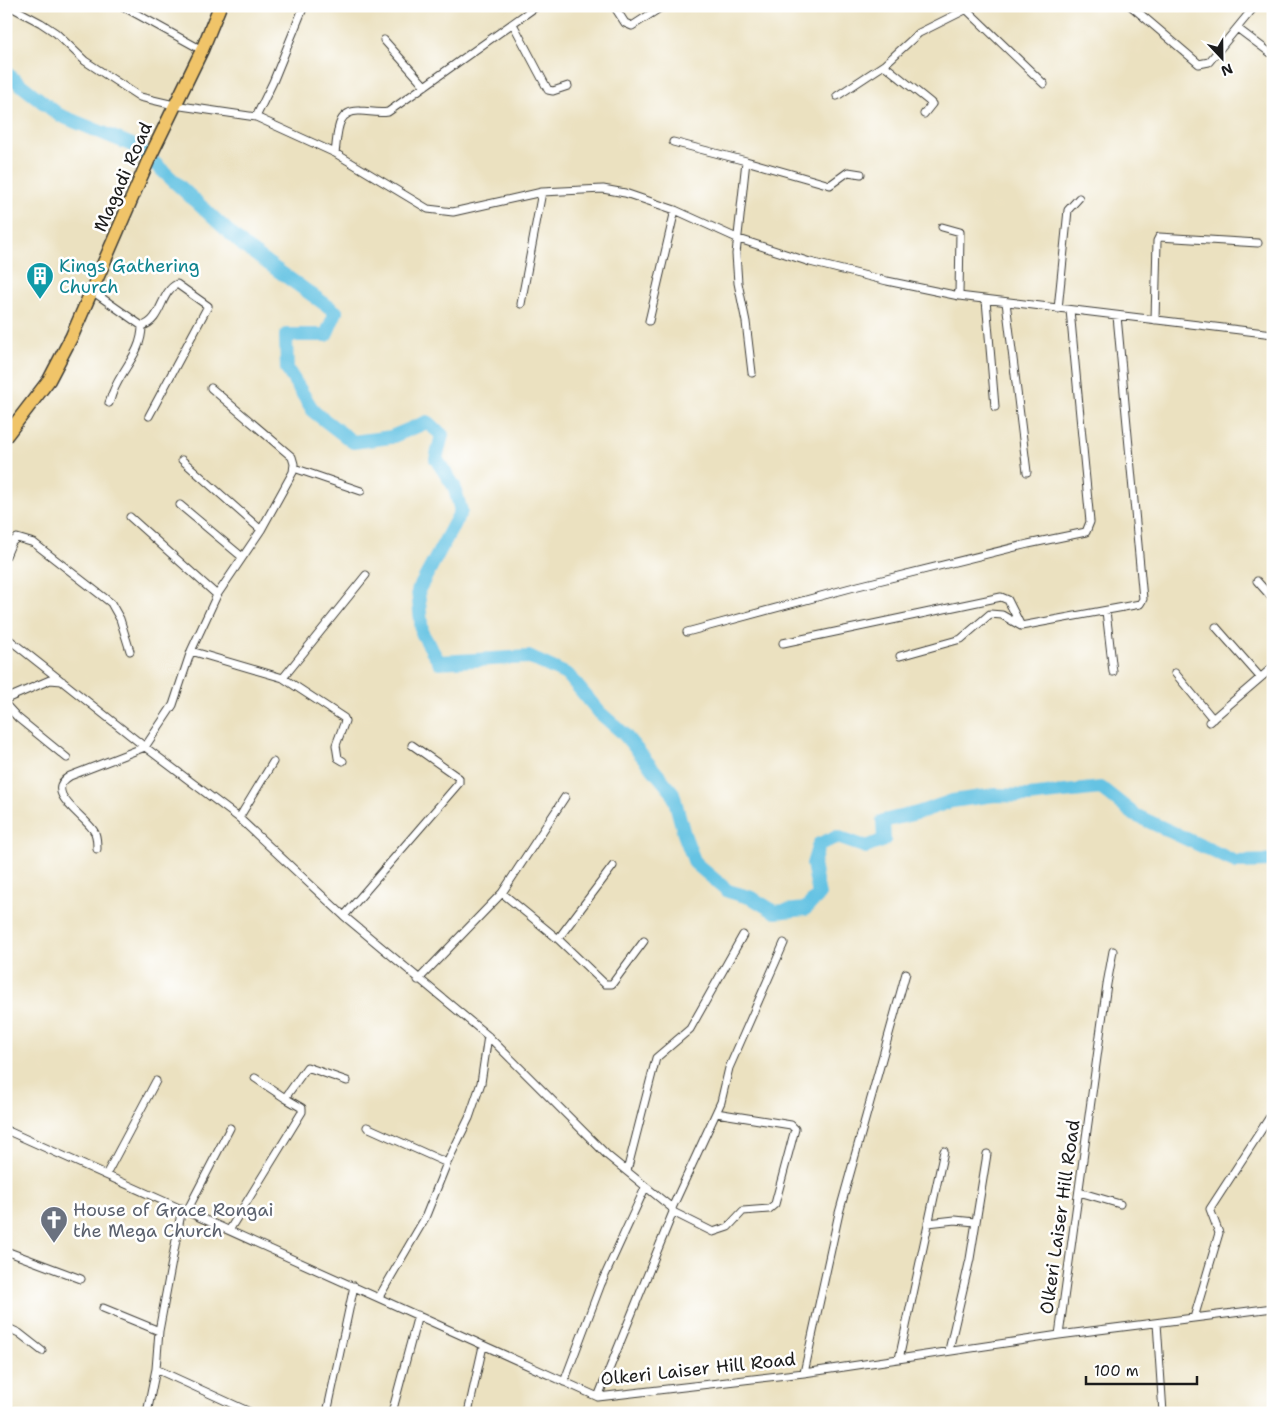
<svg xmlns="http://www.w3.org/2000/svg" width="1279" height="1419" font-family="'Shantell Sans',sans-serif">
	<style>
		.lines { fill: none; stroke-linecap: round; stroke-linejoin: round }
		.river { stroke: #65c3e3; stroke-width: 14 }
		.street-casing { stroke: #3b3a35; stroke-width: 9 }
		.highway-casing { stroke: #3b3a35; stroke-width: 15 }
		.street { stroke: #fff; stroke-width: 7 }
		.highway { stroke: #f0c469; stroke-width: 12 }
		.labels { text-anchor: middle; stroke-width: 5; stroke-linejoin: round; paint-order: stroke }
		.street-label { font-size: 18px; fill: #1c1c1c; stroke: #fff }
		.culture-label { font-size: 18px; fill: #0d838f; stroke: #fff; text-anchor: start }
		.worship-label { font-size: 18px; fill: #5b616d; stroke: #fff; text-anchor: start }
	</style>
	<rect width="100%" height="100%" fill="#fff"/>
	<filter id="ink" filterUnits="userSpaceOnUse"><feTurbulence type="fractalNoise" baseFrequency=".02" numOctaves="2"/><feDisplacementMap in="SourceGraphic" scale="10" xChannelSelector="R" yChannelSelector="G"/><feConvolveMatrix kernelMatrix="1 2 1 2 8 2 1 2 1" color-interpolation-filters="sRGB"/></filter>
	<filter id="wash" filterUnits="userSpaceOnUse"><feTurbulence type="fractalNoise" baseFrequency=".0096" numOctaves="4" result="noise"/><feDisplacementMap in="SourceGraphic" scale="20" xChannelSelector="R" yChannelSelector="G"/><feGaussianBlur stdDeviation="1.12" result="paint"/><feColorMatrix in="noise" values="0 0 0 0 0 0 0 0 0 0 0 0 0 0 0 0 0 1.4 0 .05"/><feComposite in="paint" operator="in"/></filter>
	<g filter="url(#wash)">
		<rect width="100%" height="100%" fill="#ebe1c0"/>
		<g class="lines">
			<path class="river" d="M6 73 59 115 137 147 245 247 336 312 326 335H286L287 369 314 412 353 442 391 437 427 422 442 435 436 459 454 486 461 511 418 591 422 633 439 662 529 657 568 675 600 713 623 733 673 793 684 834 695 863 728 891 752 898 775 912 805 909 819 895 813 864 819 844 837 837 866 847 884 840 883 821 917 813 952 801 995 795 1028 796 1101 788 1135 815 1236 862 1273 861"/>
		</g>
	</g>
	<g filter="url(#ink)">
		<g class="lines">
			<defs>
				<path id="street" d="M9 6 41 23 56 33 85 61 140 97 174 105 256 117 335 153 428 209 453 212 542 192 603 189 625 193 675 210 739 239 810 262 887 281 959 296 1273 334
					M122 6 202 50
					M614 6 625 23 632 26 663 6
					M1131 6 1199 64 1209 62 1255 6
					M967 10 1044 84
					M513 24 548 90 553 91 568 86
					M1237 28 1273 55
					M384 40 425 86
					M884 65 930 102 932 104 924 114
					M837 96 884 65 919 33 973 6
					M256 117 273 82 304 6
					M673 142 746 161 736 254 738 283 746 322 752 373
					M335 153C338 135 335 110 360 111 369 111 378 114 388 112L537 6
					M746 161 830 185 848 172 861 174
					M942 227 960 232 959 296
					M92 291 142 326C162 321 160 292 177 284L208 306 149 416
					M986 300 995 407
					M1006 302 1027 472
					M521 304 542 192
					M1058 309 1068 210 1079 198
					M1155 320 1157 241 1159 237 1258 243
					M649 321 675 210
					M109 403C111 399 111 396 113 392 122 368 142 353 142 326
					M182 460 261 530
					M294 468 361 491
					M180 505 241 556
					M130 517 217 595
					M6 556 12 542 17 538 34 543 111 603 120 619 130 651
					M1257 581 1273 599
					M1106 611 1113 672
					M1216 627 1260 677
					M687 632 858 586 1028 544 1086 532 1090 522 1070 310
					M6 637 145 747 239 818 344 916 488 1036 608 1156 672 1208
					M783 643 1001 597 1008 600 1021 626 1140 604 1143 599 1117 316
					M191 651 283 678 344 718 345 721 336 745 338 758 343 761
					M900 656 961 639 990 614 1002 615 1021 626
					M1175 673 1213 719
					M283 678 366 575
					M6 699 50 680 62 681
					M6 705 18 718 67 758
					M1209 722 1273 667
					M239 818 273 762
					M97 849C97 844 97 838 95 833 88 817 41 793 70 776L145 747 173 705 191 651 217 595 261 530 293 472 294 464 292 457 211 388
					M502 893 558 939 605 984H612L644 941
					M344 916 459 783V778L412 745
					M558 939 613 866
					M418 980 502 893 565 797
					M255 1078 285 1098
					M367 1127 447 1163
					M6 1130 598 1397 804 1373 1059 1335 1107 984 1113 951
					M627 1171 656 1058 690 1029 743 935
					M107 1173 156 1081
					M1079 1192 1120 1204
					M187 1211 230 1128
					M673 1212 713 1232 728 1227 743 1211 769 1209 775 1204 795 1129 791 1125 716 1113
					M928 1223 955 1220 975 1222
					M230 1229 302 1112V1108L285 1098 307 1067 347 1081
					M6 1251 81 1279
					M379 1297 425 1218 447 1163 469 1118 481 1083 488 1036
					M103 1308 159 1331
					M1194 1318 1219 1233 1210 1209 1273 1112
					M1157 1323 1163 1413
					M6 1327 19 1333 42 1351
					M1059 1335 1273 1308
					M949 1350 970 1259 987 1154
					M899 1359 944 1151
					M156 1369 252 1413
					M804 1373 839 1213 906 973
					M564 1382 601 1284 645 1188
					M598 1397 673 1212 672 1208 721 1102 729 1068 784 943
					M6 1409 18 1413
					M393 1409 418 1315
					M147 1413 156 1369 159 1331 182 1208
					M327 1413 354 1286
					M468 1413 483 1346"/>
				<path id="highway" d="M6 436 49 380 72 336 148 161 202 50 220 6"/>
			</defs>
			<use href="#street" class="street-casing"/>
			<use href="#highway" class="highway-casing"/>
			<use href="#street" class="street"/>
			<use href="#highway" class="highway"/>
		</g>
	</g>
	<defs>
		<symbol id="building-pin" viewBox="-11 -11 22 30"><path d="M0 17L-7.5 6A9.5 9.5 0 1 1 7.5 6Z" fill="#0f9aa8" stroke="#fff"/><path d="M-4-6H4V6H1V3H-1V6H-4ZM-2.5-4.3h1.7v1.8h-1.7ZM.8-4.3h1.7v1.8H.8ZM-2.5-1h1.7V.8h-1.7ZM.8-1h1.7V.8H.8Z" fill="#fff"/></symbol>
		<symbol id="church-pin" viewBox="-11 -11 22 30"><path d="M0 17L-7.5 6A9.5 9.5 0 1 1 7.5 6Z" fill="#6b7280" stroke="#fff"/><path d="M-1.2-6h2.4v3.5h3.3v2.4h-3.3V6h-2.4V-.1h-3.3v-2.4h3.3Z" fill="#fff"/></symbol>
	</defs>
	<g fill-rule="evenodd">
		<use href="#building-pin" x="24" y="260" width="32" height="43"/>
		<use href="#church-pin" x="38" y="1204" width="32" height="43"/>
	</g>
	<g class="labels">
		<g class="street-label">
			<text transform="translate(123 177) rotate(-66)" y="6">Magadi Road</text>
			<text transform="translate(1060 1217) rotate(-82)" y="6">Olkeri Laiser Hill Road</text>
			<text transform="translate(698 1369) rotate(-6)" y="6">Olkeri Laiser Hill Road</text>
		</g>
		<g class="culture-label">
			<text x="59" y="272">Kings Gathering<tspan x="59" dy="21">Church</tspan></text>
		</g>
		<g class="worship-label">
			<text x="73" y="1216">House of Grace Rongai<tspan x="73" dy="21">the Mega Church</tspan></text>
		</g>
	</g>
	<rect width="1279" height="1419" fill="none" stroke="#fff" stroke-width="25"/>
	<g transform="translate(1222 58) rotate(158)" stroke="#ffffff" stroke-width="4" paint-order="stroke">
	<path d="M0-4L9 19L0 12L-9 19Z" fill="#1c1c1c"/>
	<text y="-8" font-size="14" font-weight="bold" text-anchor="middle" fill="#1c1c1c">N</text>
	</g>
	<path d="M1086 1376v8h111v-8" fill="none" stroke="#1c1c1c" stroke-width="2.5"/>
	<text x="1094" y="1376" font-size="15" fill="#1c1c1c" stroke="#ffffff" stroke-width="4" paint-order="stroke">100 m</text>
</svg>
